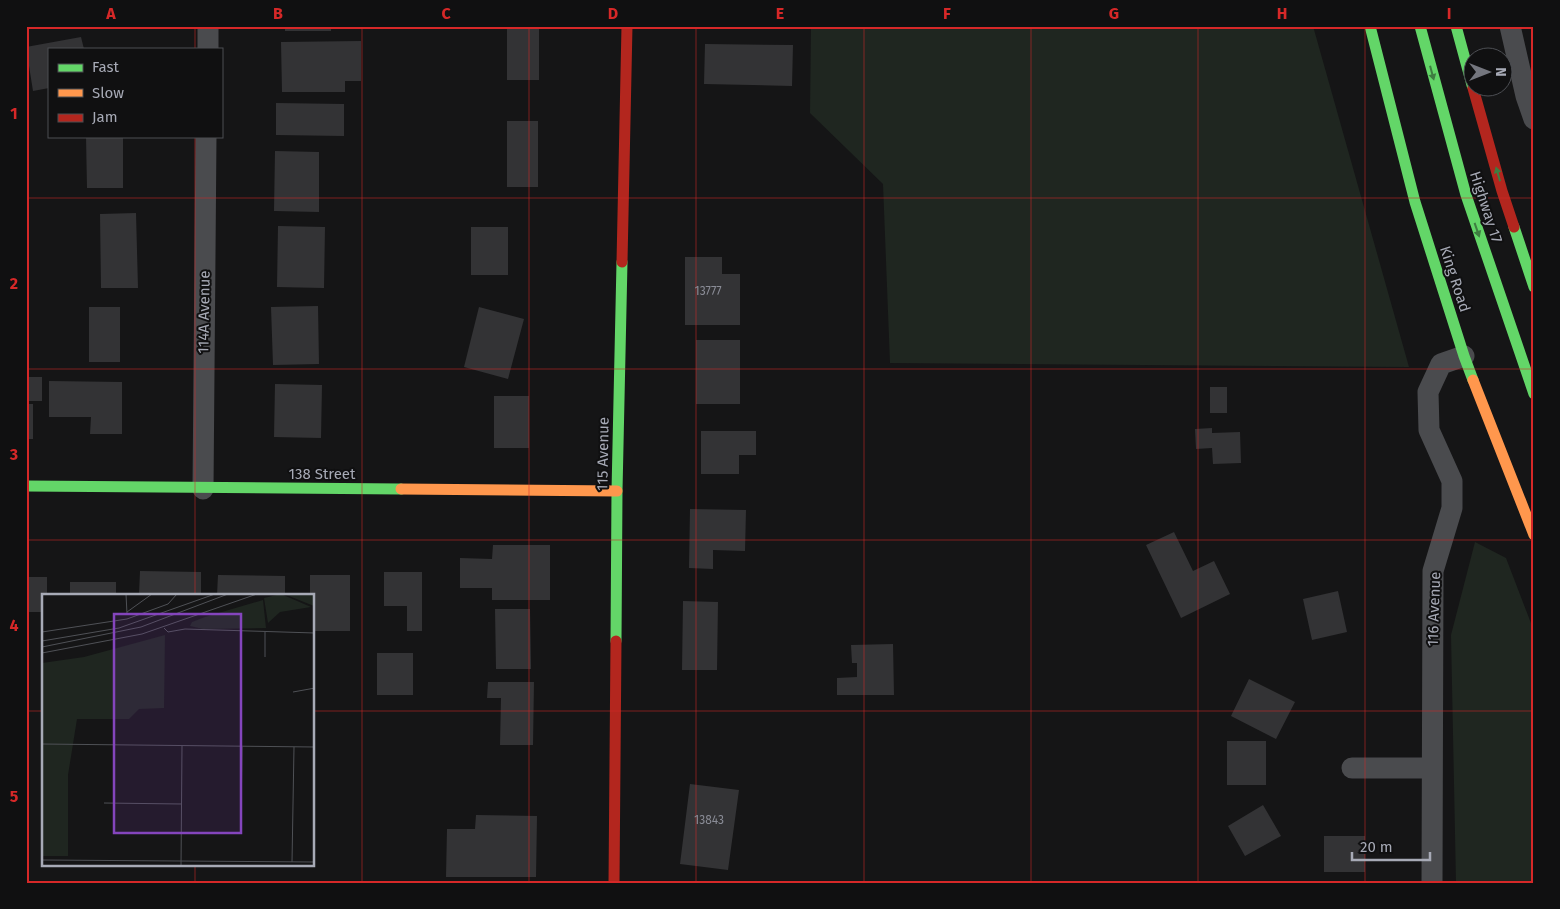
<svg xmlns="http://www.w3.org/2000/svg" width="1560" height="909" font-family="'Fira Sans',sans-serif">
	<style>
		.green { fill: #1f2620 }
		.building { fill: #333335 }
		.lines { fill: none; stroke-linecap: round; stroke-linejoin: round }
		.street { stroke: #4a4b4e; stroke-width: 21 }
		.fast { stroke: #63d668; stroke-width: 11 }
		.slow { stroke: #ff974d; stroke-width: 11 }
		.jam { stroke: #b3261e; stroke-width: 11 }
		.oneway { fill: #3e7d41 }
		.grid { fill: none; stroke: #d62828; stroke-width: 1; stroke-opacity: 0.55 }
		.labels { text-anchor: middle; stroke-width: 4; stroke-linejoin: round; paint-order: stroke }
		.number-label { font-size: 12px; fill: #8a8c96 }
		.street-label { font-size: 15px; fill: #a7aab6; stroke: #101011 }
		.inset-road { fill: none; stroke: #4f5156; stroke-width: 1 }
		.view { fill: #8445bd; fill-opacity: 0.15; stroke: #8445bd; stroke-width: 2.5 }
		.inset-edge { fill: none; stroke: #a7aab6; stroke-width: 2.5 }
		.neatline { fill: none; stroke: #d62828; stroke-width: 2 }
		.grid-label { font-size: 16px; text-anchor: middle; font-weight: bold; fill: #d62828 }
	</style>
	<rect width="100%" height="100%" fill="#151516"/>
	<path class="green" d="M811 26H1313L1409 367 890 363 883 184 810 113Z
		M1475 542 1506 558 1534 631V883H1456L1451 635Z"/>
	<path class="building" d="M285 26H331V31H285Z
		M507 26H539V80H507Z
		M81 37 84 49H49V88L33 91 26 47Z
		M361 41V81H345V92H282L281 42Z
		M705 44 793 45 792 86 704 84Z
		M276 103 344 104V136L276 135Z
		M507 121H538V187H507Z
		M86 136H123V188H87Z
		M275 151 319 152V212L274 211Z
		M136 213 138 288H101L100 214Z
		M278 226 325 227 324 288 277 287Z
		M471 227H508V275H471Z
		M685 257H722V274H740V325H685Z
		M318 306 319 364 273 365 271 307Z
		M89 307H120V362H89Z
		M479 307 524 319 508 379 464 367Z
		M696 340H740V404H696Z
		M26 377H42V401H26Z
		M49 381 122 382V434H90L91 417H49Z
		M275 384 322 385 321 438 274 437Z
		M1210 387H1227V413H1210Z
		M494 396H529V448H494Z
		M26 404H33V439H26Z
		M1212 428V433L1240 432 1241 463 1213 464 1212 448 1196 449 1195 429Z
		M701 431H756V455H739V474H701Z
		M690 509 746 510 745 551 713 550V569L689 568Z
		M1174 532 1193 571 1214 561 1230 594 1181 618 1146 545Z
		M493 545H550V600H492V588H460V558L492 559Z
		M140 571 201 572V595H139Z
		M384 572H422V631H407V606H384Z
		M218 575 285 576V595H217Z
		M310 575H350V631H314V595H310Z
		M26 577H47V595H44V612H29V627H26Z
		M70 582H116V595H70Z
		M1338 591 1347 632 1312 640 1303 599Z
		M683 601 718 602 717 670H682Z
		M495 609H530L531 669H496Z
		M893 644 894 695H837V678L857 677V663H852L851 645Z
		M377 653H413V695H377Z
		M1249 679 1295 702 1276 739 1231 716Z
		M488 682H534L533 745H500L501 698H487Z
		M1227 741H1266V785H1227Z
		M690 784 739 790 728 870 680 864Z
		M1263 805 1281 836 1245 856 1228 826Z
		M476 815 537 816 536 877H446L447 829H475Z
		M1324 836H1365V872H1324Z"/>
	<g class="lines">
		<path class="street" d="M1510 26 1526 96 1534 119
			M208 49V26
			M203 489 206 136
			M1352 768H1432
			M1432 883 1433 571 1452 508V481L1429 430 1428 392 1441 364 1464 356"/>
		<path class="fast" d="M1370 26 1415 202 1464 356 1473 380
			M1420 26 1466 195 1534 394
			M1456 26 1472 85
			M1514 227 1534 287
			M26 486 401 489
			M616 641 617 491 622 262"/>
		<path class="slow" d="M1473 380 1534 535
			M401 489 617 491"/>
		<path class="jam" d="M1473 88 1502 191 1514 227
			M622 262 627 26
			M614 883 616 641"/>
	</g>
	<defs><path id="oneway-solid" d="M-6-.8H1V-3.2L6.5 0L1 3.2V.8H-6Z" transform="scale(1.25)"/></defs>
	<g class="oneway">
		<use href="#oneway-solid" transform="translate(1432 73) rotate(75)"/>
		<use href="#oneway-solid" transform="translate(1498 174) rotate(-106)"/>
		<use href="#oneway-solid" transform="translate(1477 230) rotate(71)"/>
	</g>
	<path class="grid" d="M195 26V49M362 26V883M529 26V883M696 26V883M864 26V883M1031 26V883M1198 26V883M1365 26V883M195 136V595M26 198H1534M26 369H1534M26 540H1534M26 711H44M314 711H1534M195 865V883"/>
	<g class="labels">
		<g class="number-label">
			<text x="708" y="295">13777</text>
			<text x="709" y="824">13843</text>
		</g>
		<g class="street-label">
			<text transform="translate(1486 207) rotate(72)" y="5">Highway 17</text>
			<text transform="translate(1455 279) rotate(72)" y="5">King Road</text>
			<text transform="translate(204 312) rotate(-89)" y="5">114A Avenue</text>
			<text transform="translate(603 454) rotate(-89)" y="5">115 Avenue</text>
			<text x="322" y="479">138 Street</text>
			<text transform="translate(1434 609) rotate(-88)" y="5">116 Avenue</text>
		</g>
	</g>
	<g transform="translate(42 594)">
		<rect width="272" height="272" fill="#151516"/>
		<path d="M239 0 269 13 238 18 226 29 222 4ZM242 0H272V12ZM221 6 224 34 161 35 148 32 150 28 163 23ZM123 41 122 114 97 115 87 125H35L26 181V262H0V69L42 63Z" fill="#1f2620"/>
		<path class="inset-road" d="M84 0 85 20M85 18 110 0M122 34 126 38 143 35 273 39M0 38 85 25 126 10 135 0M223 38V63M0 47 77 34 173 0M0 53 99 33 186 0M0 59 100 40 215 0M251 98 273 94M0 150 273 153M62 209 140 210M199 228 200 153M0 266 273 268M250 268 252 153M139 272 140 152"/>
		<path class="view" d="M72 20H199V239H72Z"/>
		<rect width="272" height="272" class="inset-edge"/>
	</g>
	<rect width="1560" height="909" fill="none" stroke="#101011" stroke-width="55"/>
	<rect x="48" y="48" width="175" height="90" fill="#101011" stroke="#4c4e53"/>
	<rect x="58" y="64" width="25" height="8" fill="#63d668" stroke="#4c4e53"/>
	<text x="92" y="72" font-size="15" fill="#a7aab6">Fast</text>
	<rect x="58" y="89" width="25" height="8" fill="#ff974d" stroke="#4c4e53"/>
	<text x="92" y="98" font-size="15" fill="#a7aab6">Slow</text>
	<rect x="58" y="114" width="25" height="8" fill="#b3261e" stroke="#4c4e53"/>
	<text x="92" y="122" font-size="15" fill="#a7aab6">Jam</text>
	<g transform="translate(1488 72) rotate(90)"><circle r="24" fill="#101011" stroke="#4c4e53"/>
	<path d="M0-4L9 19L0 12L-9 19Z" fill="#74767e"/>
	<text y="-8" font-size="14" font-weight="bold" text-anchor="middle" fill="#a7aab6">N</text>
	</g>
	<path d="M1352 852v8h78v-8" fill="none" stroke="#a7aab6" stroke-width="2.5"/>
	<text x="1360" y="852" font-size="15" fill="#a7aab6" stroke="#101011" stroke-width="4" paint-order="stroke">20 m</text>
	<rect x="28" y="28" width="1504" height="854" class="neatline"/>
	<g class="grid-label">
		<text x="111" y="19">A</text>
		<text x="278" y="19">B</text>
		<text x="446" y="19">C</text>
		<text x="613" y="19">D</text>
		<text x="780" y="19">E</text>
		<text x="947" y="19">F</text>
		<text x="1114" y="19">G</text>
		<text x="1282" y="19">H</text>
		<text x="1449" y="19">I</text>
		<text x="14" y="119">1</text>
		<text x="14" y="289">2</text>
		<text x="14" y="460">3</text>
		<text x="14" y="631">4</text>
		<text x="14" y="802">5</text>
	</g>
</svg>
